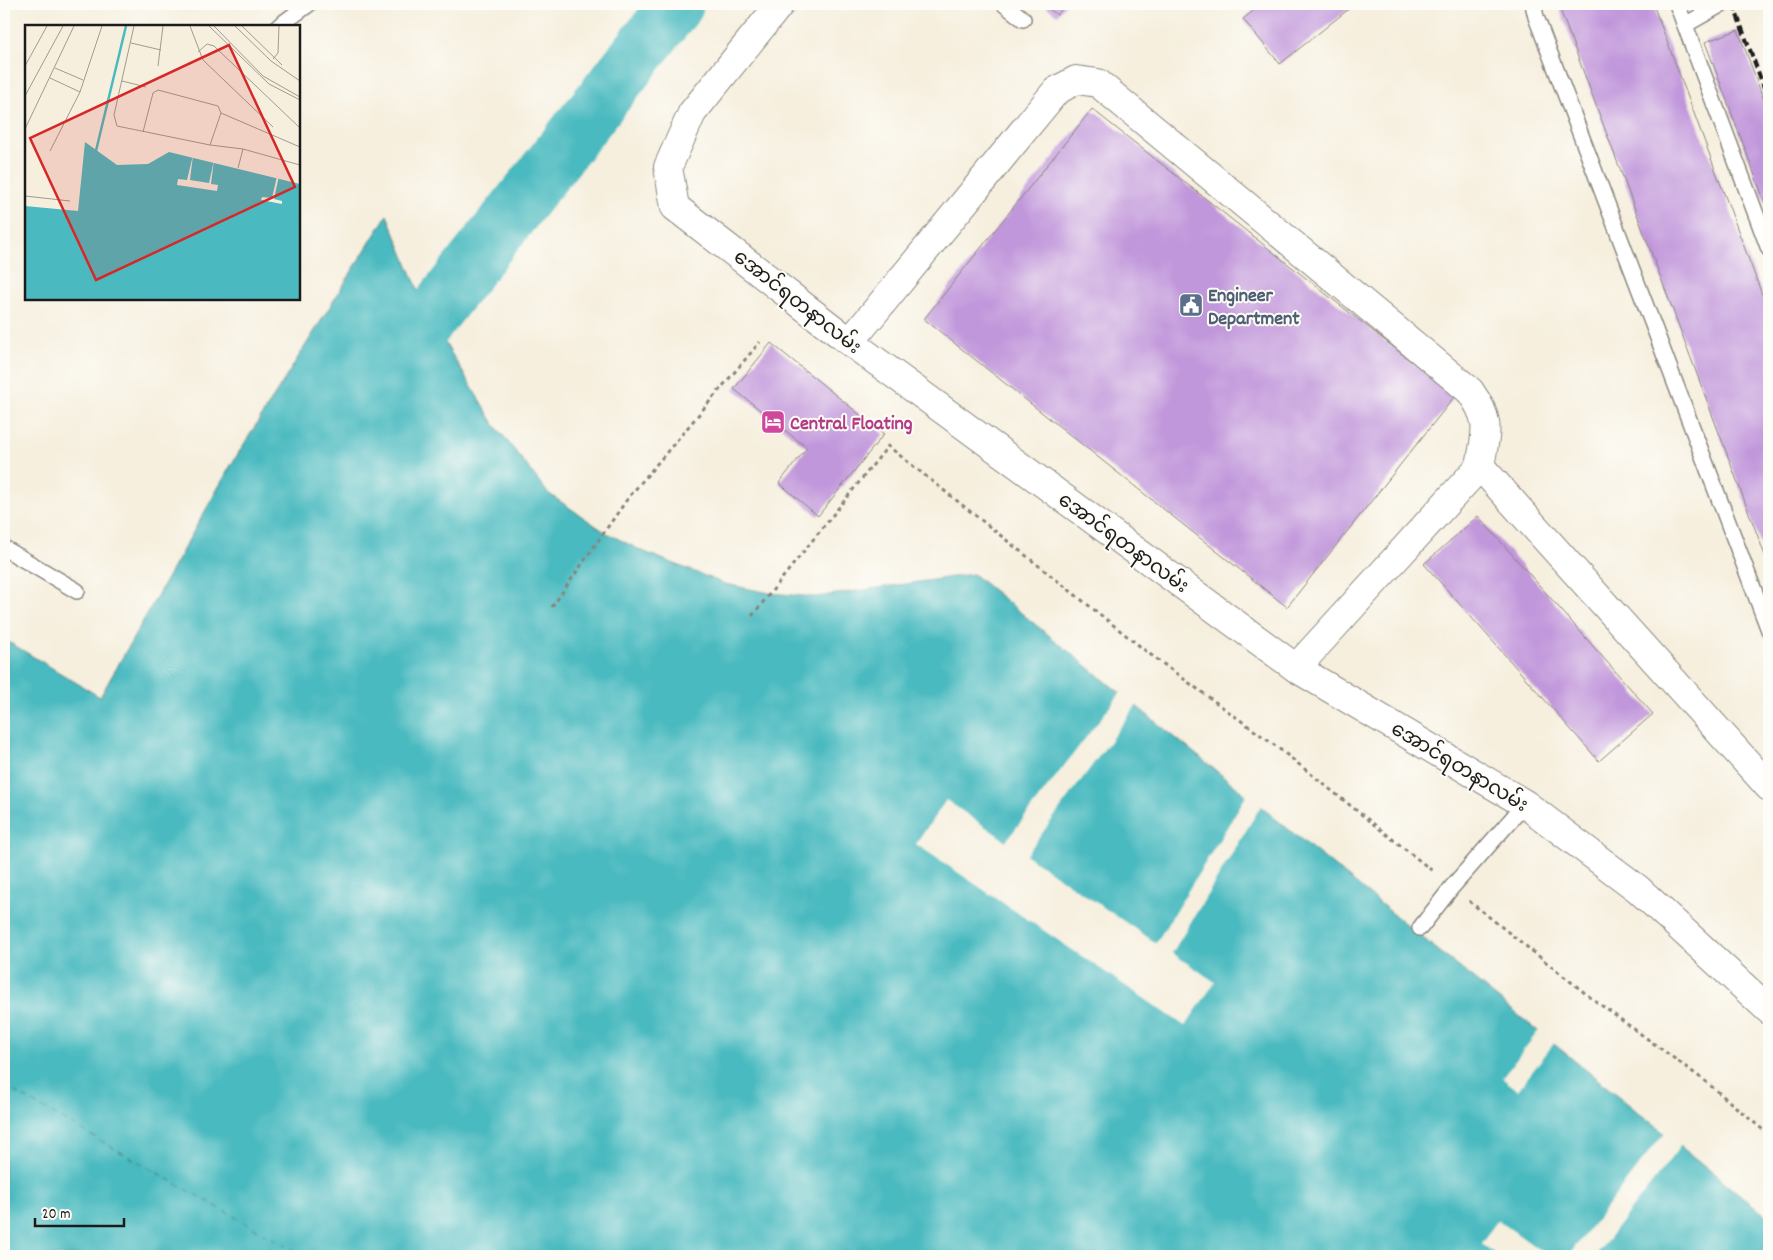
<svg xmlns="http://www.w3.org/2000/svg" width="1773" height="1260" font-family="Dekko,'Noto Sans Myanmar',sans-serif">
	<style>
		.water { fill: #4abac0; stroke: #336b6e }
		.pier { fill: #f6efde }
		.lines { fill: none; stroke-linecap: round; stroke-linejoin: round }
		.river { stroke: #4abac0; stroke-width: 54 }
		.ferry { stroke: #316366; stroke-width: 1; stroke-dasharray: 6 5; stroke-linecap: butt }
		.building { fill: #c197db }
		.service-casing { stroke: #89867d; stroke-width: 18 }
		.minor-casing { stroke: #89867d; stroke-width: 30 }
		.tertiary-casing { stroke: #89867d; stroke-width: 30 }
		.path { stroke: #89867d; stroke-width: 3; stroke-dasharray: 4 4; stroke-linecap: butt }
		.service { stroke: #fff; stroke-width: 15 }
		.minor { stroke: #fff; stroke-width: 28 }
		.tertiary { stroke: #fff; stroke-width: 28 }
		.rail { stroke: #1c1c1c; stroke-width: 4; stroke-dasharray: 8 4; stroke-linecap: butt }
		.labels { text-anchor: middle; stroke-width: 4; stroke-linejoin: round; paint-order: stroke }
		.service-label { font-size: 20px; font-weight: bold; fill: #4e5e75; stroke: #fdfcf7; text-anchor: start }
		.street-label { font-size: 20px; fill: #1c1c1c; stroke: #fdfcf7 }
		.hotel-label { font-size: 20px; font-weight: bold; fill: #b23c85; stroke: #fdfcf7; text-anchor: start }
		.inset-river { fill: none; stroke: #4abac0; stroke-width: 2.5 }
		.inset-road { fill: none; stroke: #9f9b90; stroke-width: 1 }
		.view { fill: #d62828; fill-opacity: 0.15; stroke: #d62828; stroke-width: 2.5 }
		.inset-edge { fill: none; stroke: #1c1c1c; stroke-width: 2.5 }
	</style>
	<rect width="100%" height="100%" fill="#fdfcf7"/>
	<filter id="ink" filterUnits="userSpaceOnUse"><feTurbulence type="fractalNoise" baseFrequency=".02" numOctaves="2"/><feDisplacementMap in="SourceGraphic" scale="10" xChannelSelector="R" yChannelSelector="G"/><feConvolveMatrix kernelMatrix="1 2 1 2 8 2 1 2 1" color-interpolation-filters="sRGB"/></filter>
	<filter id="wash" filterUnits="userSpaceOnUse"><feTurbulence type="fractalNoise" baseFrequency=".0096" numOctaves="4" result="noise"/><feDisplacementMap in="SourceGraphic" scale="20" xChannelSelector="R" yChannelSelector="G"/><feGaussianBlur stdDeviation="1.12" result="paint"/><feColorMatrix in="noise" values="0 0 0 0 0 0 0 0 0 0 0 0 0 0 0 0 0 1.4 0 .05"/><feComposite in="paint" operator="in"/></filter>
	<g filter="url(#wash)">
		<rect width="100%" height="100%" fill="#f6efde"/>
		<path class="water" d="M387 215 430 318 494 424 548 493 605 532 642 551 725 584 770 593 816 597 973 574 1769 1218V1256H4V639L100 697 231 465Z"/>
		<path class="pier" d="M1122 691 1138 703 1026 855 1156 943 1248 793 1262 804 1172 953 1215 982 1185 1026 916 844 946 800 1006 841Z
			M1540 1029 1555 1042 1518 1090 1502 1078Z
			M1666 1131 1682 1144 1595 1256H1568Z
			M1498 1220 1548 1256H1498L1481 1243Z"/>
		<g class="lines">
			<path class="river" d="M388 379 430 318 677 4"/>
			<path class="ferry" d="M4 1086 304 1256"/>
		</g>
		<g id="blocks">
			<path class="building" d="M1043 4H1066L1057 15Z
				M1262 4H1355L1280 64 1243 19Z
				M1558 4H1653L1769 313V566Z
				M1738 30 1769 114V213L1705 42Z
				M1092 109 1455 396 1287 607 924 319Z
				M771 343 884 434 818 516 779 483 807 448 734 389Z
				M1478 516 1653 714 1599 761 1424 564Z"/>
		</g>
	</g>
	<g filter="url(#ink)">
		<use href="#blocks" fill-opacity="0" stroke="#89867d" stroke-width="1"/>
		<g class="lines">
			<defs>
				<path id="service" d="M1004 4 1023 19
					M1533 4 1536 17 1769 630
					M1677 4 1769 249
					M1685 25 1722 4
					M279 26 309 4
					M4 548 77 591
					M1420 928 1452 887 1525 804"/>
				<path id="minor" d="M850 342 1056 91 1076 80 1098 83 1470 391C1492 422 1486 431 1480 466L1296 668
					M1480 466 1769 787"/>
				<path id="tertiary" d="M780 4 692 113 668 167 675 207 850 342 1296 668 1525 804 1638 889 1769 1010"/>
			</defs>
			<use href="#service" class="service-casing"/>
			<use href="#minor" class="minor-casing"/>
			<use href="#tertiary" class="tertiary-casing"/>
			<path class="path" d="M552 607 628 498 760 342
				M752 616 888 446 1151 655 1277 747 1435 873
				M1469 901 1590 997 1705 1081 1769 1135"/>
			<use href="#service" class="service"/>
			<use href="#minor" class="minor"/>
			<use href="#tertiary" class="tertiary"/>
			<path class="rail" d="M1733 4 1769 101"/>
		</g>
	</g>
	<defs>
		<symbol id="civic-square" viewBox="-11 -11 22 22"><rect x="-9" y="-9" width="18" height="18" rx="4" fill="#5c6f8a" stroke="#fdfcf7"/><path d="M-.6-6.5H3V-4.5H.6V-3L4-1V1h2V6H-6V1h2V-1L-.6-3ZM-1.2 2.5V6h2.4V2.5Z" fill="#fff"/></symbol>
		<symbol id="hotel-square" viewBox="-11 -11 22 22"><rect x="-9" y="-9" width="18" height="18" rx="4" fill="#d1479c" stroke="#fdfcf7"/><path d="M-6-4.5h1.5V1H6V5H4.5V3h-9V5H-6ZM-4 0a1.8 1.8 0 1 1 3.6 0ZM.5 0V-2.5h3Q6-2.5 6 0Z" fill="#fff"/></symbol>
	</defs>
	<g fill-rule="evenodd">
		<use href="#civic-square" x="1177" y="291" width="28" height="28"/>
		<use href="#hotel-square" x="759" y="408" width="28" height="28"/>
	</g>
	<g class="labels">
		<g class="service-label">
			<text x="1208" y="301">Engineer<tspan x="1208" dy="23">Department</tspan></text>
		</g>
		<g class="street-label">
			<text transform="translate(798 301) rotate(38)" y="7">အောင်ရတနာလမ်း</text>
			<text transform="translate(1124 542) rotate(36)" y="7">အောင်ရတနာလမ်း</text>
			<text transform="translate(1460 766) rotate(31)" y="7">အောင်ရတနာလမ်း</text>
		</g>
		<g class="hotel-label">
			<text x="790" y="429">Central Floating</text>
		</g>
	</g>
	<g transform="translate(25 25)">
		<rect width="275" height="275" fill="#f6efde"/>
		<path d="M60 117 92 140 123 139 144 127 275 159V274H0V181L53 186Z" fill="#4abac0"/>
		<path d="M168 130 165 155 184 158 189 135 186 159 193 160 192 166 152 160 153 154 162 155ZM252 151H254L249 174 257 176V179L236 175 237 172 247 173Z" fill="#f6efde"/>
		<path class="inset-river" d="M69 134 101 1M0 230 275 254"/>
		<path class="inset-road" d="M109 1 89 90 92 101 185 120 218 124 275 140M165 1 178 35 248 102M184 1 244 59 275 75M189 1 238 51 275 72M210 1 246 36 275 56M217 1 257 40M106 18 136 25M173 27 182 19 189 21 275 103M248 34 253 28 254 1M0 41 22 1M133 41 138 1M30 43 58 55M97 56 121 62M55 67 77 1M0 71 38 1M196 88 275 122M0 104 49 1M118 107 128 68 133 65 193 81 196 88 185 120M25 126 55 67 25 53M213 143 218 124M0 171 45 176"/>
		<path class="view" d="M204 20 270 162 71 255 5 113Z"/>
		<rect width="275" height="275" class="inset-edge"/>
	</g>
	<rect width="1773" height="1260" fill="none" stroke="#fdfcf7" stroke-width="20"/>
	<path d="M35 1218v8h89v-8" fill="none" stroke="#1c1c1c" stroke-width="2.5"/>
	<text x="42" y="1218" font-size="15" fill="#1c1c1c" stroke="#fdfcf7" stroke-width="4" paint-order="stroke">20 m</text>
</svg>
